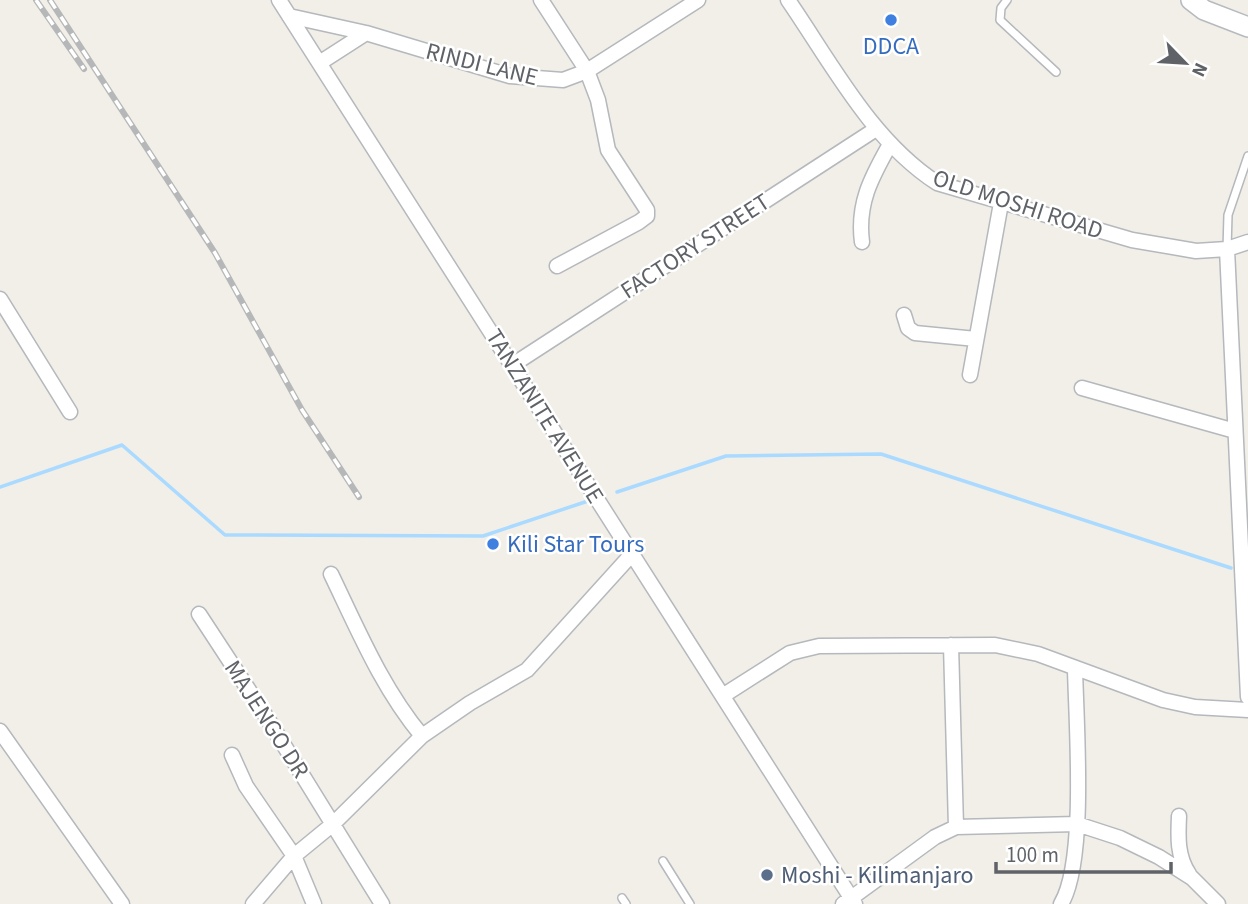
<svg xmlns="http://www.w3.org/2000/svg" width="1248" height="904" font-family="'Source Sans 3',sans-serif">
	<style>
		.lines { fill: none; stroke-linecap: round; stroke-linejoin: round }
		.stream { stroke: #aadaff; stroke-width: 3.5 }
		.lane-casing { stroke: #b5b8bc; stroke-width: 10 }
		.street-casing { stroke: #b5b8bc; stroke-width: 17 }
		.secondary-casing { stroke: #b6babf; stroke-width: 22 }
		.lane { stroke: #fff; stroke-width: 7 }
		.street { stroke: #fff; stroke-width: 14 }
		.secondary { stroke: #fff; stroke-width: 19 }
		.rail-casing { stroke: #b6b7b8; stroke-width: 6 }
		.rail { stroke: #fff; stroke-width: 3.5; stroke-dasharray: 10; stroke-linecap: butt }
		.shop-dot { fill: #3f7fe0; stroke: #fff; stroke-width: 2.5 }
		.service-dot { fill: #5c6f8a; stroke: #fff; stroke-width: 2.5 }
		.labels { text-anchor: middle; stroke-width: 5; stroke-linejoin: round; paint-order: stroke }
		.shop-label { font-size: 24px; fill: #366cbe; stroke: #fff }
		.street-label { font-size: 24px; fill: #5f6368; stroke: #fff }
		.service-label { font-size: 24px; fill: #4e5e75; stroke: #fff; text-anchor: start }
	</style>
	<rect width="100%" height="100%" fill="#f1efe8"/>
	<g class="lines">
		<path class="stream" d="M0 487 122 445 225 535 483 536 591 500
			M617 492 726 456 881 454 1231 568"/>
		<defs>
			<path id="lane" d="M1007 0 1001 8 1000 20 1056 72
				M1227 249 1228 215 1248 156
				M663 861 690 904
				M622 898 626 904"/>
			<path id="street" d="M279 0 855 904
				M541 0 587 71 598 100 608 150 647 210V216L639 222 557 266
				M788 0C832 64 871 140 937 183L1132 240 1196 251 1227 249 1248 242
				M289 16 366 33 510 76 563 80 587 71 698 0
				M321 62 366 33
				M862 242C857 204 871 178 889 146
				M1227 249 1248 697
				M0 299 70 412
				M904 315 908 328 915 333 976 339
				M514 364 876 129
				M970 375 1001 203
				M1082 388 1235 431
				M331 574C358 630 382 688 422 736
				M199 614 269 721 382 904
				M951 645 956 827
				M724 695 790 653 819 646 995 645 1038 654 1163 700 1195 707 1248 710
				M0 731 122 904
				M232 755 246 786 294 856 314 904
				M1179 816C1178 837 1177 856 1189 874
				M253 904 294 856 333 824 422 736 470 703 527 670 632 554
				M843 904 935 837 956 827 1077 824 1120 838 1159 857 1192 878 1218 904
				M1061 904C1087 861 1076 722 1075 668"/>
			<path id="secondary" d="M1191 0 1204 10 1248 27"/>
		</defs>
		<use href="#lane" class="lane-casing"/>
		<use href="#street" class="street-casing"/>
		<use href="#secondary" class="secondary-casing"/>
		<use href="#lane" class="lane"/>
		<use href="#street" class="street"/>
		<use href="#secondary" class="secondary"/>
		<defs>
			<path id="rail" d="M36 0 84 69
				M50 0 215 253 302 410 359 497"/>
		</defs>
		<use href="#rail" class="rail-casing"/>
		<use href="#rail" class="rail"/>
	</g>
	<g class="shop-dot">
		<circle cx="891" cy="20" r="7"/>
		<circle cx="493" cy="544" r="7"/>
	</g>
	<circle class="service-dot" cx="767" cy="875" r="7"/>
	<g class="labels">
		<g class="shop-label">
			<text x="891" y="54">DDCA</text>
			<text x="507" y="552" text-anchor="start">Kili Star Tours</text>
		</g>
		<g class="street-label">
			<text transform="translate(482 64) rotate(14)" y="8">RINDI LANE</text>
			<text transform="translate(1018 204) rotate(18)" y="8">OLD MOSHI ROAD</text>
			<text transform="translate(695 246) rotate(-33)" y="8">FACTORY STREET</text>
			<text transform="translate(545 416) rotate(58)" y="8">TANZANITE AVENUE</text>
			<text transform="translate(267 719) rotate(57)" y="8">MAJENGO DR</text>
		</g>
		<g class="service-label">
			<text x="781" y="883">Moshi - Kilimanjaro</text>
		</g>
	</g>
	<g transform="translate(1185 63) rotate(115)" stroke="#ffffff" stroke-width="5" paint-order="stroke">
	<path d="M0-5L12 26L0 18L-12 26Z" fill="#5f6368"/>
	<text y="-10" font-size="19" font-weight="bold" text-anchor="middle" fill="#5f6368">N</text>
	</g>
	<path d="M996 862v10h175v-10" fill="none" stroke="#5f6368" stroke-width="3.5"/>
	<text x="1006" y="862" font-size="21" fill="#5f6368" stroke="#ffffff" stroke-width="5" paint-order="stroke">100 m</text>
</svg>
